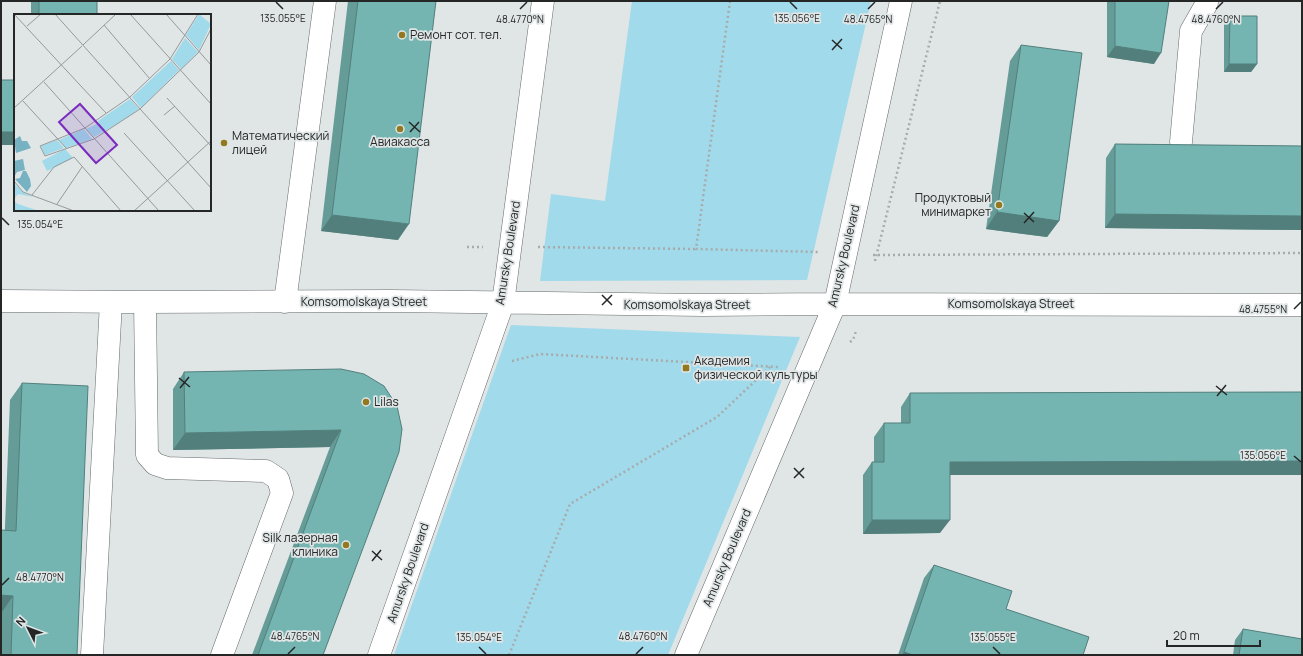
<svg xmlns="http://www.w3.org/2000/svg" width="1303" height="656" font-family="Manrope,sans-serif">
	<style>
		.green { fill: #a1daea }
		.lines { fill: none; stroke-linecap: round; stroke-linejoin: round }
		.minor-casing { stroke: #666a6b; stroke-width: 23 }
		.path { stroke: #a7abac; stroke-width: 2.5; stroke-dasharray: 2 3; stroke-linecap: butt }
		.minor { stroke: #fff; stroke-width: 22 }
		.wall { fill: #659c98 }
		.shaded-wall { fill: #527f7c }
		.building { fill: #75b5b1; stroke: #527f7c }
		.ticks { fill: none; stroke: #252727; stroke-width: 1.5 }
		.poi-dot { fill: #927920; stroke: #e0e5e6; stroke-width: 1.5 }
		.labels { text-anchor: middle; stroke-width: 3.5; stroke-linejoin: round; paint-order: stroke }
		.poi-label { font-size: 12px; fill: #252727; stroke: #e0e5e6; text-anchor: start }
		.street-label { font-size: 12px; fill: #252727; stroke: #e0e5e6 }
		.inset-road { fill: none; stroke: #95999a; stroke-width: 1 }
		.view { fill: #7b2cbf; fill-opacity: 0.15; stroke: #7b2cbf; stroke-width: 2 }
		.inset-edge { fill: none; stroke: #252727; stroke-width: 2 }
		.ticks-label { font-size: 10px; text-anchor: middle; fill: #252727; stroke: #e0e5e6; stroke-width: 3.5; stroke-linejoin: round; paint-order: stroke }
	</style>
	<rect width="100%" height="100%" fill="#e0e5e6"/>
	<path class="green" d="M632 1H871L807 280 540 281 551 194 605 201Z
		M511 325 800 337 668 655H394Z"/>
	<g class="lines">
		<defs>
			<path id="minor" d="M1181 142 1191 31 1207 3V1
				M1 301 145 302 391 301 703 305 835 304 1302 305
				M145 302 147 455 155 464 167 468 266 471 278 479 282 493 222 655
				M285 302 325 1
				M92 655 111 302
				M379 655 503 303 543 1
				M686 655 835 304 901 1"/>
		</defs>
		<use href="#minor" class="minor-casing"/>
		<path class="path" d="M730 1 696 249 818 252
			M467 247H483
			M538 247 696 249
			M873 255 1302 253
			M875 261 940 1
			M850 342 853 340 856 331
			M512 361 540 354 778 367
			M509 655 570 504 717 417 770 367"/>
		<use href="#minor" class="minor"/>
	</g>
	<path class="wall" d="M31 1H97L96 15H31Z
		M348 1H436L398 240 321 231Z
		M1107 1H1169L1154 64 1107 57Z
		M1230 16 1257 64 1251 72H1224V24Z
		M1021 45 1059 221 1047 237 986 229 1010 61Z
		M1115 144 1302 146V230L1105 228 1106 158Z
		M184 372 364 374 323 655H252L330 447 173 450V389Z
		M22 383 77 655H1V627L10 400Z
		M910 393 950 475 940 533 863 534V475L872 462H874V437L884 423H901V407Z
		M934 565 1006 609 1083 655H898L924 578Z
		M1243 629 1302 655H1233L1235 640Z"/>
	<path class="shaded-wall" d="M39 14H54L53 15H38Z
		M1115 46 1161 53 1154 64 1107 57Z
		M1229 64H1257L1251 72H1224Z
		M1 132H15V145H1Z
		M997 212 1059 221 1047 237 986 229Z
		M1115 214 1302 216V230L1105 228Z
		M332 215 409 224 398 240 321 231Z
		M341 430 330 447 173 450 185 433Z
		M1302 461V475H940L950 462Z
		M872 520H950L940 533 863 534Z
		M1 595 13 596 2 612H1Z
		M904 652 913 655H902Z"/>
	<path class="building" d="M39 1H97V14H90V15H54V14H39Z
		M358 1H436L409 224 332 215Z
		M1115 1H1169L1161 53 1115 46Z
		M1230 16H1257V64H1229Z
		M1021 45 1082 53 1059 221 997 212Z
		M1 80H15V132H1Z
		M1115 144 1302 146V216L1115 214Z
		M341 369 364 374 384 386 397 406 402 429 399 452 323 655H258L341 430 185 433 184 372Z
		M22 383 88 386 77 655H11L13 596 1 595V530L16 531Z
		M1302 392V461L950 462V520H872V462H884V423H910V393Z
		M934 565 1012 591 1006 609 1089 637 1083 655H913L904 652Z
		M1243 629 1302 639V655H1239Z"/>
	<path class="ticks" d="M276 2 283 9M790 2 797 9M520 9 527 2M868 9 875 2M1216 9 1223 2M832 40 842 49M832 50 842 39M409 122 420 132M410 132 419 122M1024 213 1034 222M2 218 9 225M1024 223 1034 212M602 295 612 305M602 305 612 295M1294 309 1301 302M179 378 190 387M1216 386 1227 395M180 388 189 377M1217 396 1226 385M1294 456 1301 462M794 468 804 478M794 478 804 468M372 551 382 560M372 561 381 550M2 585 9 578M479 647 486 654M993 647 1000 654M288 654 295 647M636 654 643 647"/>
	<g class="poi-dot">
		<circle cx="402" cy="35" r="4"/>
		<circle cx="400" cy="129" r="4"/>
		<circle cx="224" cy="143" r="4"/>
		<circle cx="999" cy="205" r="4"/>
		<rect x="682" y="364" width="8" height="8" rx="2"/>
		<circle cx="366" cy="402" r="4"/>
		<circle cx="346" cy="545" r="4"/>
	</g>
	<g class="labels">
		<g class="poi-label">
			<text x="410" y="39">Ремонт сот. тел.</text>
			<text x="232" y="140">Математический<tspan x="232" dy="14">лицей</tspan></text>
			<text x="400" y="146" text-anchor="middle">Авиакасса</text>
			<text x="991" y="202" text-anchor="end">Продуктовый<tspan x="991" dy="14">минимаркет</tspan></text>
			<text x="694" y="365">Академия<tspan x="694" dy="14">физической культуры</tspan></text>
			<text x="374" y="406">Lilas</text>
			<text x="338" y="542" text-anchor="end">Silk лазерная<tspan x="338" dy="14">клиника</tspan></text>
		</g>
		<g class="street-label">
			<text transform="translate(508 253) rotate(-81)" y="4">Amursky Boulevard</text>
			<text transform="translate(844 256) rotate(-77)" y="4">Amursky Boulevard</text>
			<text x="364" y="306">Komsomolskaya Street</text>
			<text x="1011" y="308">Komsomolskaya Street</text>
			<text x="687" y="309">Komsomolskaya Street</text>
			<text transform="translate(727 558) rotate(-67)" y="4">Amursky Boulevard</text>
			<text transform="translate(408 573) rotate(-71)" y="4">Amursky Boulevard</text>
		</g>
	</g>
	<g transform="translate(14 14)">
		<rect width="197" height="197" fill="#e0e5e6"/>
		<path d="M185 0 197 10 185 36 172 21ZM171 24 184 38 167 55 158 45ZM157 47 165 56 127 94 118 83ZM116 85 125 95 103 110 80 123 72 115 85 109 84 107ZM70 115 78 125 52 134 45 126ZM43 126 50 134 31 141 27 132ZM51 135 59 144 33 157 28 147ZM0 169 10 179 19 183 4 180 0 185ZM0 187 4 190 25 197H0Z" fill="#a1daea"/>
		<path d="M6 122 8 127H13L17 134 2 139 0 126ZM9 145 11 156 3 158 0 163V147ZM9 157H12L16 165 17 172 13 178 1 165 6 164Z" fill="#77b2c2"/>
		<path class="inset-road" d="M0 0 92 99M41 0 197 174M116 0 197 90M152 0 197 51M184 0 156 45 116 83 71 114 26 132 31 142 80 125 126 95 185 38 197 15M90 11 136 65M13 12 27 0M69 31 102 0M30 68 145 197M153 84 197 132M9 87 52 134M0 94 68 32M150 101 161 92M110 119 181 197M0 167 9 178 60 197M18 181 40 153 60 143 107 197M43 190 68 153M120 197 197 127"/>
		<path class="view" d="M66 90 103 131 82 149 45 108Z"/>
		<rect width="197" height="197" class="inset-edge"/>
	</g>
	<g class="ticks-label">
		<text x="283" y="22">135.055°E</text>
		<text x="797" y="22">135.056°E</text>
		<text x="520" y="23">48.4770°N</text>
		<text x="868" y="23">48.4765°N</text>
		<text x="1216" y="23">48.4760°N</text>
		<text x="40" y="228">135.054°E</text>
		<text x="1263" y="313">48.4755°N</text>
		<text x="1263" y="459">135.056°E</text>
		<text x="40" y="581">48.4770°N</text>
		<text x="295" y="640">48.4765°N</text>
		<text x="643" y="640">48.4760°N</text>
		<text x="479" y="641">135.054°E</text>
		<text x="993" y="641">135.055°E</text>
	</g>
	<rect width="1303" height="656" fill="none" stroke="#252727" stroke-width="4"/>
	<g transform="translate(28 628) rotate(312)" stroke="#e0e5e6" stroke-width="3" paint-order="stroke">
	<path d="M0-3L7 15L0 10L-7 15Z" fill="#252727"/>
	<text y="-6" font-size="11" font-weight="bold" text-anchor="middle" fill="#252727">N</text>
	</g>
	<path d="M1167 640v6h93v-6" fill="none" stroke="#252727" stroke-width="2"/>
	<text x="1173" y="640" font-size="12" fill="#252727" stroke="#e0e5e6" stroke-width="3" paint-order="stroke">20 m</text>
</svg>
